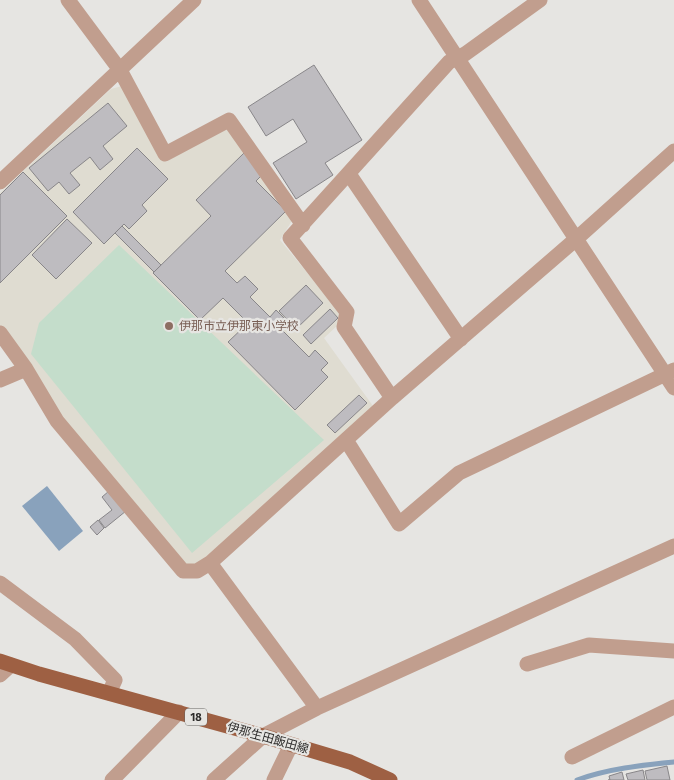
<svg xmlns="http://www.w3.org/2000/svg" width="674" height="780" font-family="'Fira Sans','Noto Sans JP',sans-serif">
	<style>
		.built { fill: #dfdcd1 }
		.green { fill: #c4ddcb }
		.water { fill: #89a2bc }
		.lines { fill: none; stroke-linecap: round; stroke-linejoin: round }
		.stream { stroke: #89a2bc; stroke-width: 5 }
		.building { fill: #bebcc0; stroke: #888689 }
		.minor { stroke: #c19e8e; stroke-width: 15 }
		.major { stroke: #9e6043; stroke-width: 15 }
		.education-dot { fill: #8d6e63; stroke: #e6e5e2; stroke-width: 2 }
		.labels { text-anchor: middle; stroke-width: 4.5; stroke-linejoin: round; paint-order: stroke }
		.shield { fill: #e6e5e2; stroke: #646361; stroke-width: 1 }
		.shield-label { font-size: 11px; font-weight: bold; fill: #2c2b2a }
		.education-label { font-size: 12px; fill: #785e54; stroke: #e6e5e2; text-anchor: start }
		.street-label { font-size: 12px; fill: #2c2b2a; stroke: #e6e5e2 }
	</style>
	<rect width="100%" height="100%" fill="#e6e5e2"/>
	<path class="built" d="M122 86 166 162 229 125 293 219 280 240 340 312 339 324 324 338 373 406 197 565 181 564 62 420 0 327V193L111 89Z"/>
	<path class="green" d="M119 245 324 440 192 553 31 354 39 323Z"/>
	<path class="water" d="M47 486 83 531 59 551 22 506Z"/>
	<g class="lines">
		<path class="stream" d="M577 780C607 769 642 765 674 762"/>
	</g>
	<path class="building" d="M314 65 362 140 325 163 333 175 296 199 273 163 307 142 293 119 266 136 248 107Z
		M108 103 127 126 103 146 113 159 100 170 90 157 70 173 80 185 69 194 59 182 48 191 29 168Z
		M137 148 168 179 142 205 147 211 129 229 124 224 104 244 73 212Z
		M244 153 264 173 256 181 286 211 225 271 237 283 245 276 258 289 250 297 270 317 276 310 289 323 282 330 309 357 315 350 328 363 321 370 328 377 295 410 228 342 248 323 223 298 200 320 153 273 211 216 196 200Z
		M23 172 67 216 0 283V195Z
		M67 219 92 243 56 279 32 255Z
		M122 226 161 265 154 272 115 233Z
		M306 285 323 303 296 329 279 311Z
		M330 309 338 318 311 344 303 335Z
		M359 395 367 403 335 433 327 425Z
		M109 491 126 511 105 528 99 520 112 510 102 497Z
		M98 520 104 528 97 535 90 527Z
		M667 766 670 780H647L645 771Z
		M643 770 645 780H628L626 774Z
		M622 772 624 780H608H610L609 776Z"/>
	<g class="lines">
		<path class="minor" d="M68 0 120 70 165 154 229 120 303 225
			M419 0 674 388
			M349 174 461 339
			M0 182 194 0
			M0 333 26 369 57 421 183 571H197L210 563 392 398 575 240 674 151
			M0 380 26 369
			M392 398 344 327 347 312 290 238 449 62 465 54 540 0
			M346 440 399 524 459 473 674 370
			M210 563 317 708
			M0 583 75 639 115 680 109 693
			M527 664 589 645 674 651
			M0 675 11 665
			M572 757 674 707
			M112 780 179 712
			M214 780 263 736 317 708 674 546
			M274 780 291 745"/>
		<path class="major" d="M0 661 39 674 263 736 350 762 390 780"/>
	</g>
	<circle class="education-dot" cx="169" cy="326" r="5"/>
	<g class="labels">
		<rect class="shield" x="185" y="708.5" width="22" height="17" rx="4"/>
		<g class="shield-label">
			<text x="196" y="721">18</text>
		</g>
		<g class="education-label">
			<text x="179" y="330">伊那市立伊那東小学校</text>
		</g>
		<g class="street-label">
			<text transform="translate(268 738) rotate(16)" y="4">伊那生田飯田線</text>
		</g>
	</g>
</svg>
